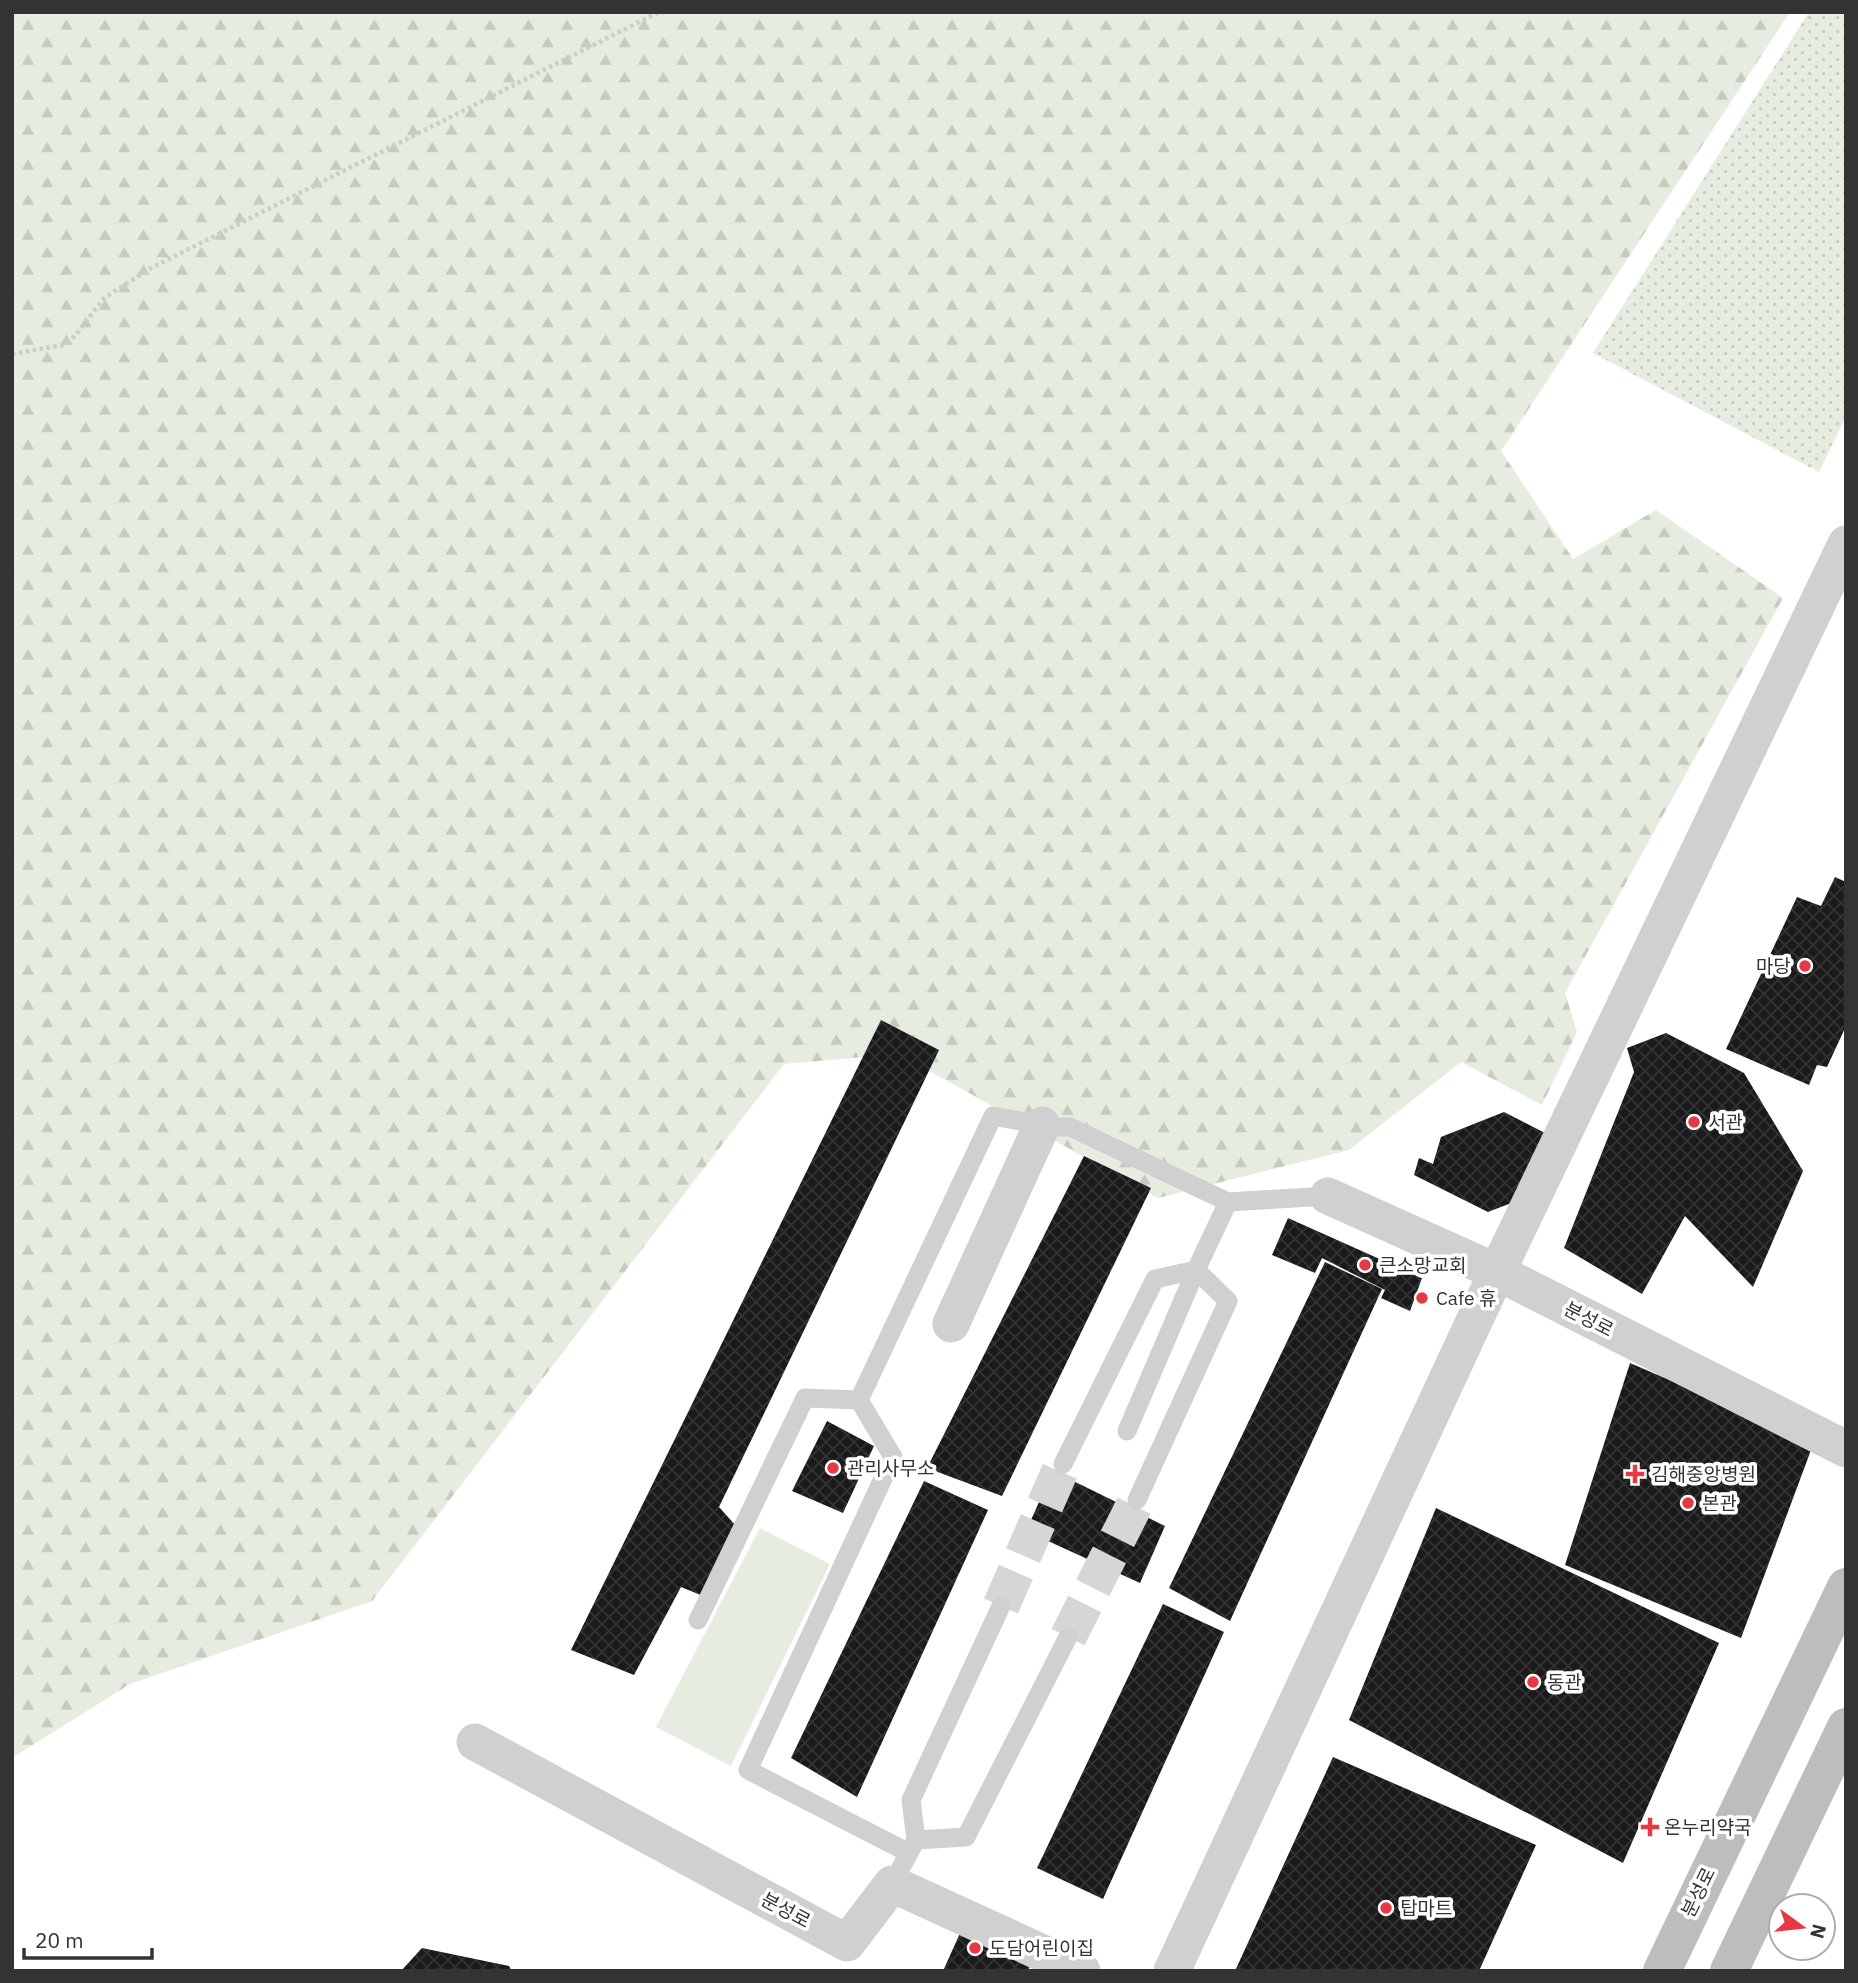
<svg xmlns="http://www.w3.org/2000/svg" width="1858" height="1983" font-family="'IBM Plex Sans','Noto Sans KR',sans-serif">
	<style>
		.grass { fill: url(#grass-dots) }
		.forest { fill: url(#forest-firs) }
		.park { fill: #e6ecdf }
		.building { fill: url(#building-cross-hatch) }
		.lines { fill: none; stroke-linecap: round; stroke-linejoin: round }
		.minor-tunnel { stroke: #d6d6d6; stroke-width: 37; stroke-dasharray: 37 18; stroke-linecap: butt }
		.path { stroke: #cdcdcd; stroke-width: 4.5; stroke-dasharray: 3.5 3.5; stroke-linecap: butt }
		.service { stroke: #d0d0d0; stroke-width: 19 }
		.minor { stroke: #d0d0d0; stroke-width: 37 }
		.secondary { stroke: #bdbdbd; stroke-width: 38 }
		.poi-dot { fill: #e63946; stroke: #fff; stroke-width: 2.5 }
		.labels { text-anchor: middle; stroke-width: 7; stroke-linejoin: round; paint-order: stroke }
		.poi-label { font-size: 19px; fill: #333; stroke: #fff; text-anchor: start }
		.street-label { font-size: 19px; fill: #333; stroke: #fff }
	</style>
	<defs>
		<pattern id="grass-dots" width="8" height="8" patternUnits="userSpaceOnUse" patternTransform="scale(1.75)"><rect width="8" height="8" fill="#e6ecdf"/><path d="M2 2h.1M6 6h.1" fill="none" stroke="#c6cbc0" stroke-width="1.8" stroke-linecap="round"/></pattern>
		<pattern id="forest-firs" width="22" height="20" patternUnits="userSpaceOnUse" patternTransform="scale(1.75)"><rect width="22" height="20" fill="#e6ecdf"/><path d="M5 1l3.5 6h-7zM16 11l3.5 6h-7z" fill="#c6cbc0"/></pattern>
		<pattern id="building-cross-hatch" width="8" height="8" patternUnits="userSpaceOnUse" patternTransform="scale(1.75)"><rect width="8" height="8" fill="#1a1a1a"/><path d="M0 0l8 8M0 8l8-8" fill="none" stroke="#333"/></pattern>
	</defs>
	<rect width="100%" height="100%" fill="#fff"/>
	<path class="grass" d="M1809 12H1846V416L1819 472 1593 353Z"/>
	<path class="forest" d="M12 12H1790L1501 451 1573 559 1656 510 1783 598 1565 993 1577 1032 1542 1105 1461 1062 1349 1150 1158 1198 899 1054 784 1064 372 1601 130 1684 12 1758Z"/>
	<path class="park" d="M760 1528 830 1564 731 1766 656 1727Z"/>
	<path class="building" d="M1835 877 1846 882V1026L1827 1067 1817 1065 1809 1085 1726 1049 1797 897 1821 906Z
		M881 1020 939 1050 719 1507 736 1526 703 1596 681 1587 634 1675 571 1650Z
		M1666 1033 1744 1073 1803 1171 1753 1287 1685 1216 1642 1294 1564 1248 1634 1072 1627 1048Z
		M1504 1112 1545 1133 1519 1200 1488 1212 1414 1175 1419 1158 1433 1164 1441 1137Z
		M1084 1156 1151 1188 1002 1496 927 1468Z
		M1288 1218 1422 1278 1410 1311 1381 1298 1385 1290 1322 1258 1315 1273 1272 1255Z
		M1325 1262 1382 1289 1230 1621 1169 1588Z
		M1630 1363 1814 1442 1741 1638 1565 1565Z
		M827 1421 874 1446 843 1513 792 1491Z
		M1053 1471 1165 1526 1140 1583 1026 1531Z
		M924 1481 988 1510 857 1797 791 1758Z
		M1436 1508 1719 1643 1623 1863 1349 1720Z
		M1163 1604 1224 1632 1103 1899 1037 1868Z
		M1333 1757 1536 1845 1479 1971H1235Z
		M961 1931 1031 1964 1028 1971H943Z
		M422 1948 509 1966 512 1971H401Z"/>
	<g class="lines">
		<path class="minor-tunnel" d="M1001 1606 1063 1464
			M1068 1637 1137 1500"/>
		<path class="path" d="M12 354 63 345 75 336 104 298 151 268 659 12"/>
		<path class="service" d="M859 1400 893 1457 748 1770 909 1853
			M1127 1431 1196 1270 1228 1301 1137 1500
			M1063 1464 1155 1279 1196 1270 1228 1202 1328 1196
			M698 1620 805 1398 859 1400 993 1116 1052 1127H1070L1228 1202
			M916 1840 966 1837 1068 1637
			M892 1884 916 1840 911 1800 1001 1606"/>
		<path class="minor" d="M1328 1196 1497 1272 1846 1449
			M951 1324 1042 1125
			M475 1742 847 1943 892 1884 1082 1971
			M1172 1971 1497 1272 1846 544"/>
		<path class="secondary" d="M1662 1971 1846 1587
			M1729 1971 1846 1727"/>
	</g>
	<g class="poi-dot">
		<circle cx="1805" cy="966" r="7"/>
		<circle cx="1694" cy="1122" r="7"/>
		<circle cx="1365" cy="1265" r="7"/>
		<circle cx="1422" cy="1298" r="7"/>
		<circle cx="833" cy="1468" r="7"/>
		<path d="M1631.5 1463.5h7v7h7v7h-7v7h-7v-7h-7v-7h7z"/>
		<circle cx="1688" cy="1503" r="7"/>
		<circle cx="1533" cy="1682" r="7"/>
		<path d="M1646.5 1816.5h7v7h7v7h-7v7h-7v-7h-7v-7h7z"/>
		<circle cx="1386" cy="1908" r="7"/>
		<circle cx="975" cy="1948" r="7"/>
	</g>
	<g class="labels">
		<g class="poi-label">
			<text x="1791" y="973" text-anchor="end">마당</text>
			<text x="1708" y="1129">서관</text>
			<text x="1379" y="1272">큰소망교회</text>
			<text x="1436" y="1305">Cafe 휴</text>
			<text x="847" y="1475">관리사무소</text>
			<text x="1651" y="1481">김해중앙병원</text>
			<text x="1702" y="1510">본관</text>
			<text x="1547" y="1689">동관</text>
			<text x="1664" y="1834">온누리약국</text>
			<text x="1400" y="1915">탑마트</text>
			<text x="989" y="1955">도담어린이집</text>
		</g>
		<g class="street-label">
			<text transform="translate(1589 1319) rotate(27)" y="7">분성로</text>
			<text transform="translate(1698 1892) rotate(-64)" y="7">분성로</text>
			<text transform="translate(786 1910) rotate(28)" y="7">분성로</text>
		</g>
	</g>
	<rect width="1858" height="1983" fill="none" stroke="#333333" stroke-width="28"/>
	<g transform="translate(1802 1927) rotate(105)"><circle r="33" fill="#ffffff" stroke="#adadad" stroke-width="2"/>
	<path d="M0-5L12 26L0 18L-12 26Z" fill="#e63946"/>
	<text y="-10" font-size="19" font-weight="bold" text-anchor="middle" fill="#333333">N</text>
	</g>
	<path d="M24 1948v10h128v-10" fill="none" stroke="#333333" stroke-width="3.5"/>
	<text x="35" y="1948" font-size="21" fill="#333333" stroke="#ffffff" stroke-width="5" paint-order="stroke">20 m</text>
</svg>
